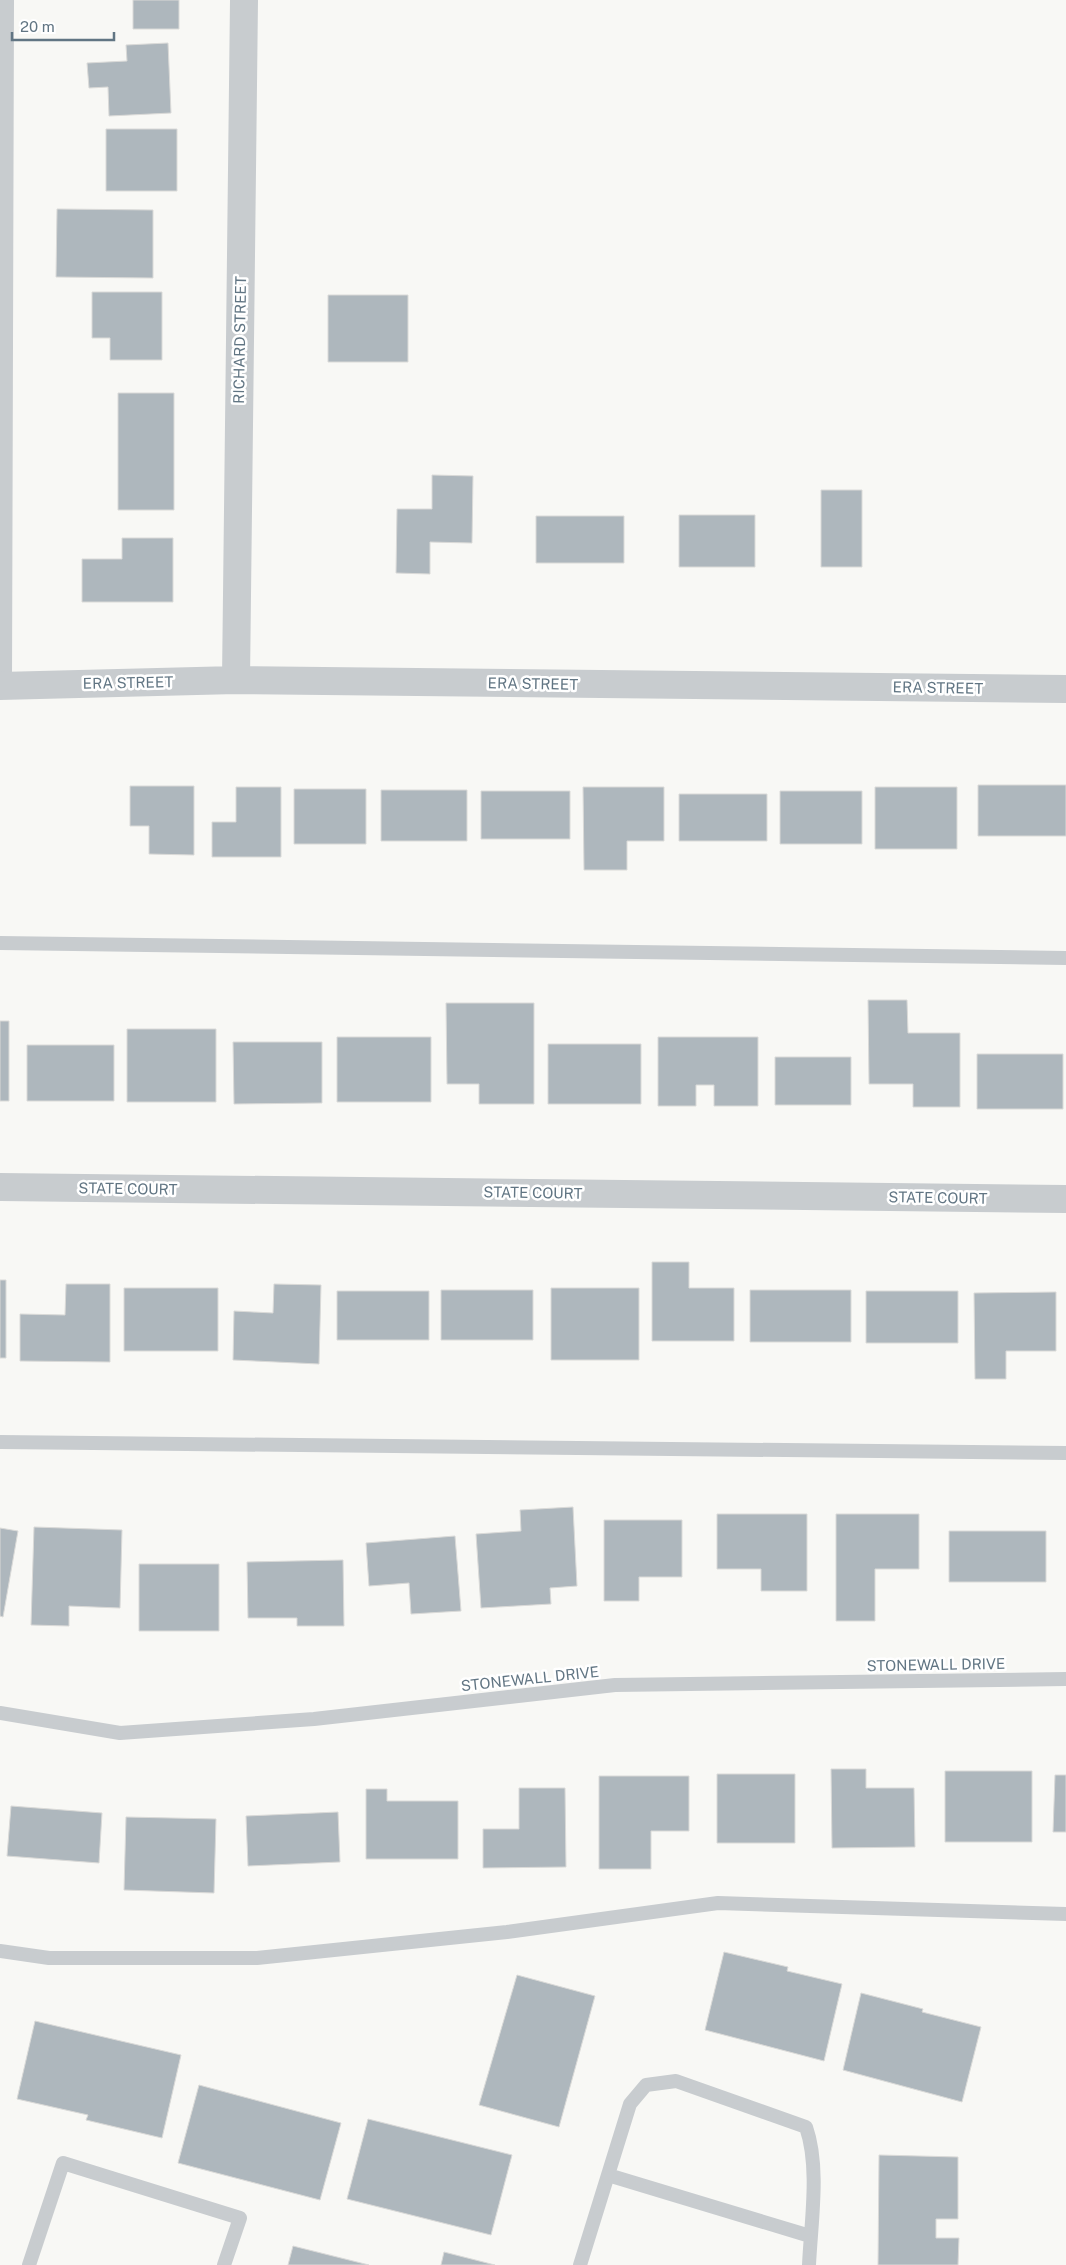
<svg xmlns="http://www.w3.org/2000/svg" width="1066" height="2265" font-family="'Public Sans',sans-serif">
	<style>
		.building { fill: #aeb7bd; stroke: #dadad8 }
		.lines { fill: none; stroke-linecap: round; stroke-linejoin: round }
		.lane { stroke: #c8cccf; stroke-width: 14 }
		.street { stroke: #c8cccf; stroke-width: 28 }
		.labels { text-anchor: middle; stroke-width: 5; stroke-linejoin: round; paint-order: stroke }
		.street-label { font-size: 15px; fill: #617583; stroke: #fff }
	</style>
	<rect width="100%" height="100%" fill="#f8f8f5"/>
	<path class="building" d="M133 0H179V29H133Z
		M168 43 171 113 109 116 108 87 89 88 87 63 127 61 126 45Z
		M106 129H177V191H106Z
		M57 209 153 210V278L56 277Z
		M92 292H162V360H110V338H92Z
		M328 295H408V362H328Z
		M118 393H174V510H118Z
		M432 475 473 476 472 543 430 542V574L396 573 397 509H432Z
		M821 490H862V567H821Z
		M679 515H755V567H679Z
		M536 516H624V563H536Z
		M122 538H173V602H82V559H122Z
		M978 785H1066V836H978Z
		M130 786H194V855L149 854V826H130Z
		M236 787H281V857H212V822H236Z
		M583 787H664V841H627V870H584Z
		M875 787H957V849H875Z
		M294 789H366V844H294Z
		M381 790H467V841H381Z
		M481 791H570V839H481Z
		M780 791H862V844H780Z
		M679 794H767V841H679Z
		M868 1000H907L908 1033H960V1107H913V1084H869Z
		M446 1003H534V1104H479V1084H447Z
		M0 1021H9V1101H0Z
		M127 1029H216V1102H127Z
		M337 1037H431V1102H337Z
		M658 1037H758V1106H714V1085H696V1106H658Z
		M233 1042H322V1103L234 1104Z
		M548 1044H641V1104H548Z
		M27 1045H114V1101H27Z
		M977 1054H1063V1109H977Z
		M775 1057H851V1105H775Z
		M652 1262H689V1288H734V1341H652Z
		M0 1280H6V1358H0Z
		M66 1284H110V1362L20 1361V1314L65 1315Z
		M274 1284 321 1285 319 1364 233 1360 234 1311 273 1313Z
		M124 1288H218V1351H124Z
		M551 1288H639V1360H551Z
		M441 1290H533V1340H441Z
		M750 1290H851V1342H750Z
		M337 1291H429V1340H337Z
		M866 1291H958V1343H866Z
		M1056 1292V1351H1006V1379H975L974 1293Z
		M573 1507 577 1586 550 1588 551 1604 481 1608 476 1534 521 1531 520 1510Z
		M717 1514H807V1591H761V1569H717Z
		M836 1514H919V1569H875V1621H836Z
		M604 1520H682V1577H639V1601H604Z
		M34 1527 122 1530 120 1608 69 1606V1626L31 1625Z
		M0 1528 18 1531 3 1617 0 1616Z
		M949 1531H1046V1582H949Z
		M455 1536 461 1611 411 1614 409 1583 369 1586 366 1543Z
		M343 1560 344 1626H297V1618H248L247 1562Z
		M139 1564H219V1631H139Z
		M831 1769H866V1788H914L915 1847 832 1848Z
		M945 1771H1032V1842H945Z
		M717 1774H795V1843H717Z
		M1055 1775H1066V1832H1053Z
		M599 1776H689V1831H651V1869H599Z
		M519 1788H565L566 1867 483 1868V1829H519Z
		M366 1789H387V1801H458V1859H366Z
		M11 1806 102 1813 99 1863 7 1856Z
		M338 1812 340 1862 248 1866 246 1816Z
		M126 1817 216 1819 214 1893 124 1890Z
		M724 1952 788 1967 787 1971 842 1984 824 2061 705 2030Z
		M517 1975 595 1996 559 2127 479 2105Z
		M861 1993 923 2009 922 2012 981 2027 962 2102 843 2070Z
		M35 2021 181 2055 162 2138 86 2120 88 2115 17 2099Z
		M199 2085 341 2123 320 2200 178 2163Z
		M368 2119 512 2155 491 2235 347 2199Z
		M879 2155 958 2157V2219H936V2238H959L958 2265H878Z
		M293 2246 369 2265H288Z
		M444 2252 495 2265H441Z"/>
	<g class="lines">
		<path class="lane" d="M5 686 7 0
			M0 943 1066 958
			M0 1442 1066 1453
			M0 1713 120 1733 314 1719 615 1685 1066 1679
			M0 1951 49 1958H257L507 1932 718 1903 1066 1914
			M608 2175 810 2236
			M29 2265 63 2163 240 2218 224 2265
			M580 2265 630 2104 646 2085 676 2081 806 2127C820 2167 811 2222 809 2265"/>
		<path class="street" d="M236 680 244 0
			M0 686 236 680 1066 689
			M0 1187 1066 1199"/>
	</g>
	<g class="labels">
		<g class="street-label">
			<text transform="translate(240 340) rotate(-89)" y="5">RICHARD STREET</text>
			<text transform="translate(128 683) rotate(-1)" y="5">ERA STREET</text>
			<text transform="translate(533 684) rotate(1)" y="5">ERA STREET</text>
			<text transform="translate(938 688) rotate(1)" y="5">ERA STREET</text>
			<text transform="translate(128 1189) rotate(1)" y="5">STATE COURT</text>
			<text transform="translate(533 1193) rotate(1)" y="5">STATE COURT</text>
			<text transform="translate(938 1198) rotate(1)" y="5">STATE COURT</text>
			<text transform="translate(936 1665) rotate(-1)" y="5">STONEWALL DRIVE</text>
			<text transform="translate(530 1679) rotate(-6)" y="5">STONEWALL DRIVE</text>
		</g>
	</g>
	<path d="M12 32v8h102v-8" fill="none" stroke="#617583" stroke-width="2.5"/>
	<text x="20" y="32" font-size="15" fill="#617583" stroke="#ffffff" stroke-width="4" paint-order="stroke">20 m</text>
</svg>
